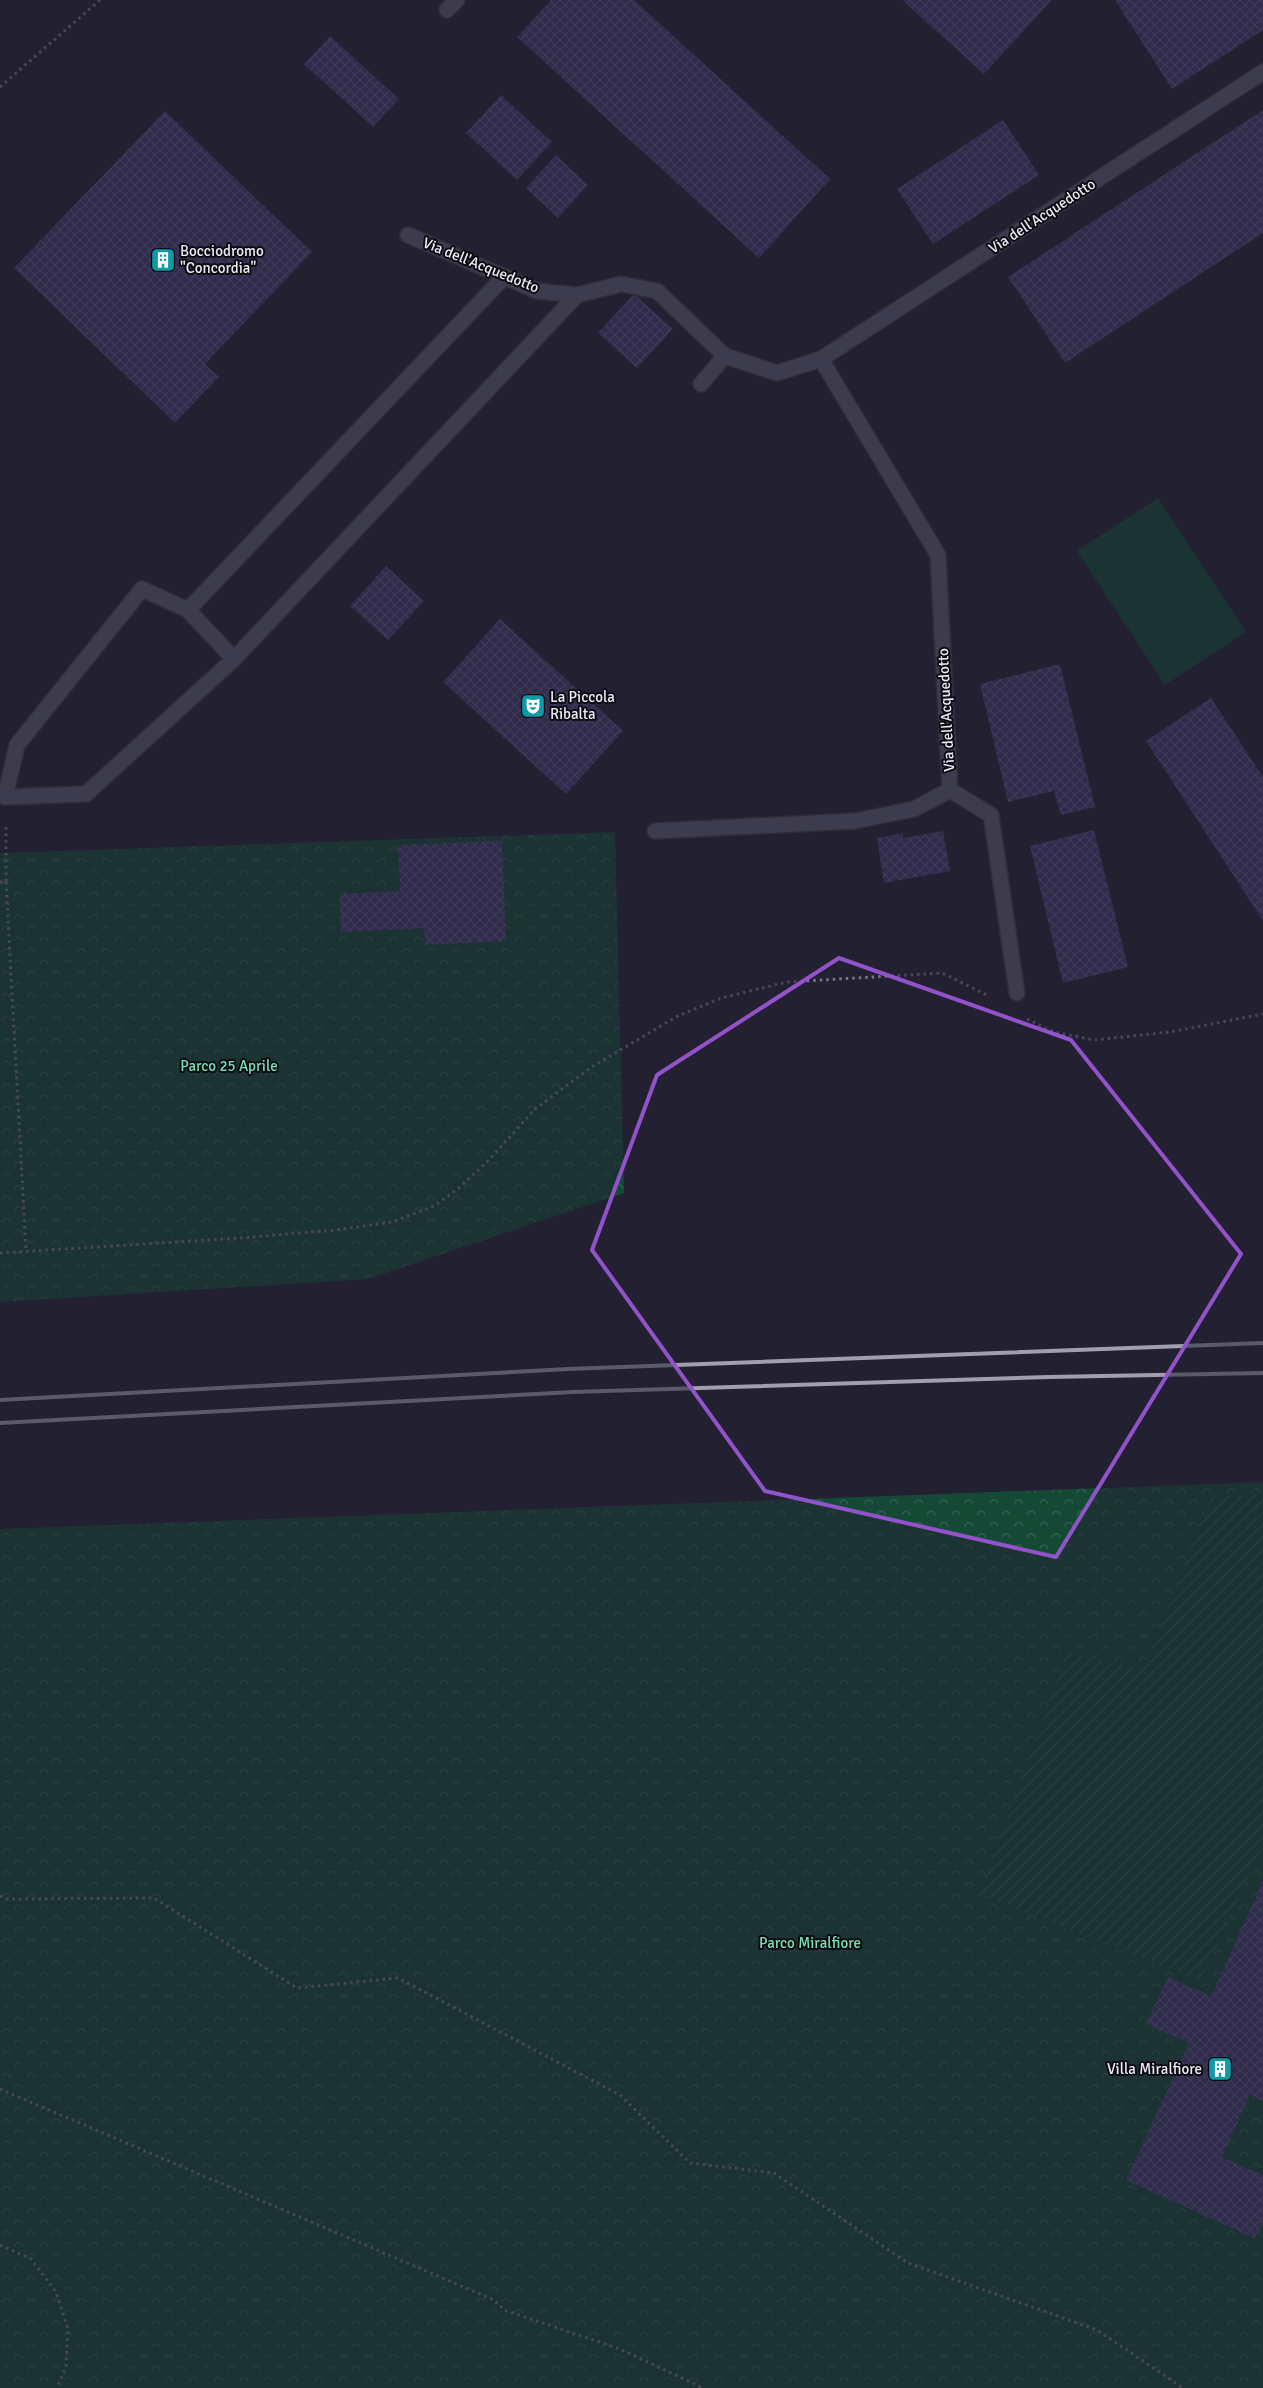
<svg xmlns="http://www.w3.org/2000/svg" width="1263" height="2388" font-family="Signika,sans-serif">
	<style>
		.park { fill: url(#park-crowns) }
		.garden { fill: url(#garden-furrows) }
		.pitch { fill: #134935 }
		.building { fill: url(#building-cross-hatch) }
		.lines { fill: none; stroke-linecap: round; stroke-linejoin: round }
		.service-casing { stroke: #3c3c49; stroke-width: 18 }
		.minor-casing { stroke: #3c3c49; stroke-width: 18 }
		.path { stroke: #797786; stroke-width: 3; stroke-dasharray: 2.5 4; stroke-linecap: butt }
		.service { stroke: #5e5d71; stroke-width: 15 }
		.minor { stroke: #5e5d71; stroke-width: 15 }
		.rail { stroke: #a09fad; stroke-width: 4 }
		.marked { fill: none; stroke: #9252ca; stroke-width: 4; stroke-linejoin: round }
		.labels { text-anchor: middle; stroke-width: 4; stroke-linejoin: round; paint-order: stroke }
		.street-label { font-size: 15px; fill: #ecebf7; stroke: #0c0b12 }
		.poi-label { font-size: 15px; fill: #ecebf7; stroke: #0c0b12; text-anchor: start }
		.park-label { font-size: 15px; fill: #78e2b6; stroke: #0c0b12 }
	</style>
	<defs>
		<pattern id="park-crowns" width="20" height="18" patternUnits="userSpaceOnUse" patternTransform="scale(1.25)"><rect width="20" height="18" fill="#134935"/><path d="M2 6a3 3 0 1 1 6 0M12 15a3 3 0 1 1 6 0" fill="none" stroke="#366353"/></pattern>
		<pattern id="garden-furrows" width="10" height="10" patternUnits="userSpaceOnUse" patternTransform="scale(1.25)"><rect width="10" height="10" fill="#134935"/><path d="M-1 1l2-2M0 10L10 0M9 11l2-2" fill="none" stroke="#366353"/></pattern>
		<pattern id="building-cross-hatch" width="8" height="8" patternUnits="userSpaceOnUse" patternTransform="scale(1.25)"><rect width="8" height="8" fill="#423b6f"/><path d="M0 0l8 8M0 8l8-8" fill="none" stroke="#5d5884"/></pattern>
	</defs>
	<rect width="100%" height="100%" fill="#222031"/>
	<path class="park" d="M615 832 624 1193 368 1279 0 1302V853Z
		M1263 1482V2388H0V1529Z"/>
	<path class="garden" d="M1263 1494V1844L1201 1981 979 1894 1067 1653 1143 1670 1211 1497Z"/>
	<path class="pitch" d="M1158 498 1246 632 1165 685 1077 551Z"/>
	<path class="building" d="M551 0H634L830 179 759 258 517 37Z
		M902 0H1050L1051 1 984 74Z
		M1115 0H1263V30L1172 89Z
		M330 36 399 99 373 127 304 64Z
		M501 95 552 142 517 180 466 133Z
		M1263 110V233L1065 363 1008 277Z
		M165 111 312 252 205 364 219 377 175 423 14 268Z
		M1003 120 1039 175 933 244 897 189Z
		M556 155 588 185 558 218 526 188Z
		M634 294 673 329 637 368 598 333Z
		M386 566 424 601 388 640 350 606Z
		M500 619 623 731 566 794 443 682Z
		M1060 664 1095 807 1061 815 1054 791 1008 802 980 684Z
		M1211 698 1263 777V921L1146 741Z
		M1094 830 1128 967 1063 983 1030 846Z
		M943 831 950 871 884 883 877 838 903 833V838Z
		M502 841 506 941 425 945 424 928 341 932 339 894 400 891 398 845Z
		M1263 1881V2101L1250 2095 1222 2157 1263 2175V2222L1255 2239 1126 2180 1189 2043 1146 2024 1168 1977 1211 1996Z"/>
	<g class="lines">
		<defs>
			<path id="service" d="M447 10 457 0
				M701 384 725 356
				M188 610 504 277
				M234 659 188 610 142 589 17 745 5 797 86 794 234 659 577 295
				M950 790 991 815 1017 993"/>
			<path id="minor" d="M408 235 537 291 577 295 621 284 657 291 725 356 777 373 821 359 1263 72
				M655 831 855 821 914 809 950 790 938 555 821 359"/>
		</defs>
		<use href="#service" class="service-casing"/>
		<use href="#minor" class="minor-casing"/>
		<path class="path" d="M0 87 100 0
			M0 882H6V825
			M6 882 26 1251
			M1027 1019 1054 1032 1094 1040 1170 1032 1263 1014
			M0 1253 240 1238 336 1230 392 1222 434 1206 459 1188 489 1160 535 1109 593 1066 676 1017 721 998 787 982 942 973 987 995
			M0 1896 7 1899 154 1898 297 1988 398 1978 620 2095 690 2163 774 2173 908 2263 1097 2330 1183 2388
			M0 2089 494 2300 504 2310 620 2349 703 2388
			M0 2245 31 2259 56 2292 68 2329 66 2367 57 2388"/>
		<use href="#service" class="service"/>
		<use href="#minor" class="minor"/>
		<path class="rail" d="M0 1400 568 1369 1263 1343
			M0 1423 573 1392 1049 1377 1263 1373"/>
	</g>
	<path d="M0 0H1263V2388H0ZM839 958 1071 1040 1241 1254 1056 1557 765 1491 592 1250 657 1075Z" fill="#222031" fill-opacity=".55" fill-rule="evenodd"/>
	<path class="marked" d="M839 958 1071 1040 1241 1254 1056 1557 765 1491 592 1250 657 1075Z"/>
	<defs>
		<symbol id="building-square" viewBox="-11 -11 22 22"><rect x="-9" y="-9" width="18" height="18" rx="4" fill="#0f9aa8" stroke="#0c0b12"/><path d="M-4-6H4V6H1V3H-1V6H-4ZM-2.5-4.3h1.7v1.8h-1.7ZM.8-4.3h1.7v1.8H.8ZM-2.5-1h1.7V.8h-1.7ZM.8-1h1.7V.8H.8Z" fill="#fff"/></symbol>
		<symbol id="theatre-square" viewBox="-11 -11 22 22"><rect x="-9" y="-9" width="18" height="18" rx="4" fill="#0f9aa8" stroke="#0c0b12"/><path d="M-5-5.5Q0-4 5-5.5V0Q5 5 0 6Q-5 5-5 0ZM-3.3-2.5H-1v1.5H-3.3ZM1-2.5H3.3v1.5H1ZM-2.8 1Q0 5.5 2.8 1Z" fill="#fff"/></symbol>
	</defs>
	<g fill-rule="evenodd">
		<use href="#building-square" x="149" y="246" width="28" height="28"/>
		<use href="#theatre-square" x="519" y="692" width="28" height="28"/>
		<use href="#building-square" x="1206" y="2055" width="28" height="28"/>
	</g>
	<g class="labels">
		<g class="street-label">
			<text transform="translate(1042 216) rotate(-33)" y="5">Via dell'Acquedotto</text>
			<text transform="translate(481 265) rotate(22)" y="5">Via dell'Acquedotto</text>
			<text transform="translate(946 710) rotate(-93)" y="5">Via dell'Acquedotto</text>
		</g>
		<g class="poi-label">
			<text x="180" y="256">Bocciodromo<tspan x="180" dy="17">"Concordia"</tspan></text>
			<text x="550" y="702">La Piccola<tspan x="550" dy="17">Ribalta</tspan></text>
			<text x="1202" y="2074" text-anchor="end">Villa Miralfiore</text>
		</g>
		<g class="park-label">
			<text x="229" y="1071">Parco 25 Aprile</text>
			<text x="810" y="1948">Parco Miralfiore</text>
		</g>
	</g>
</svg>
